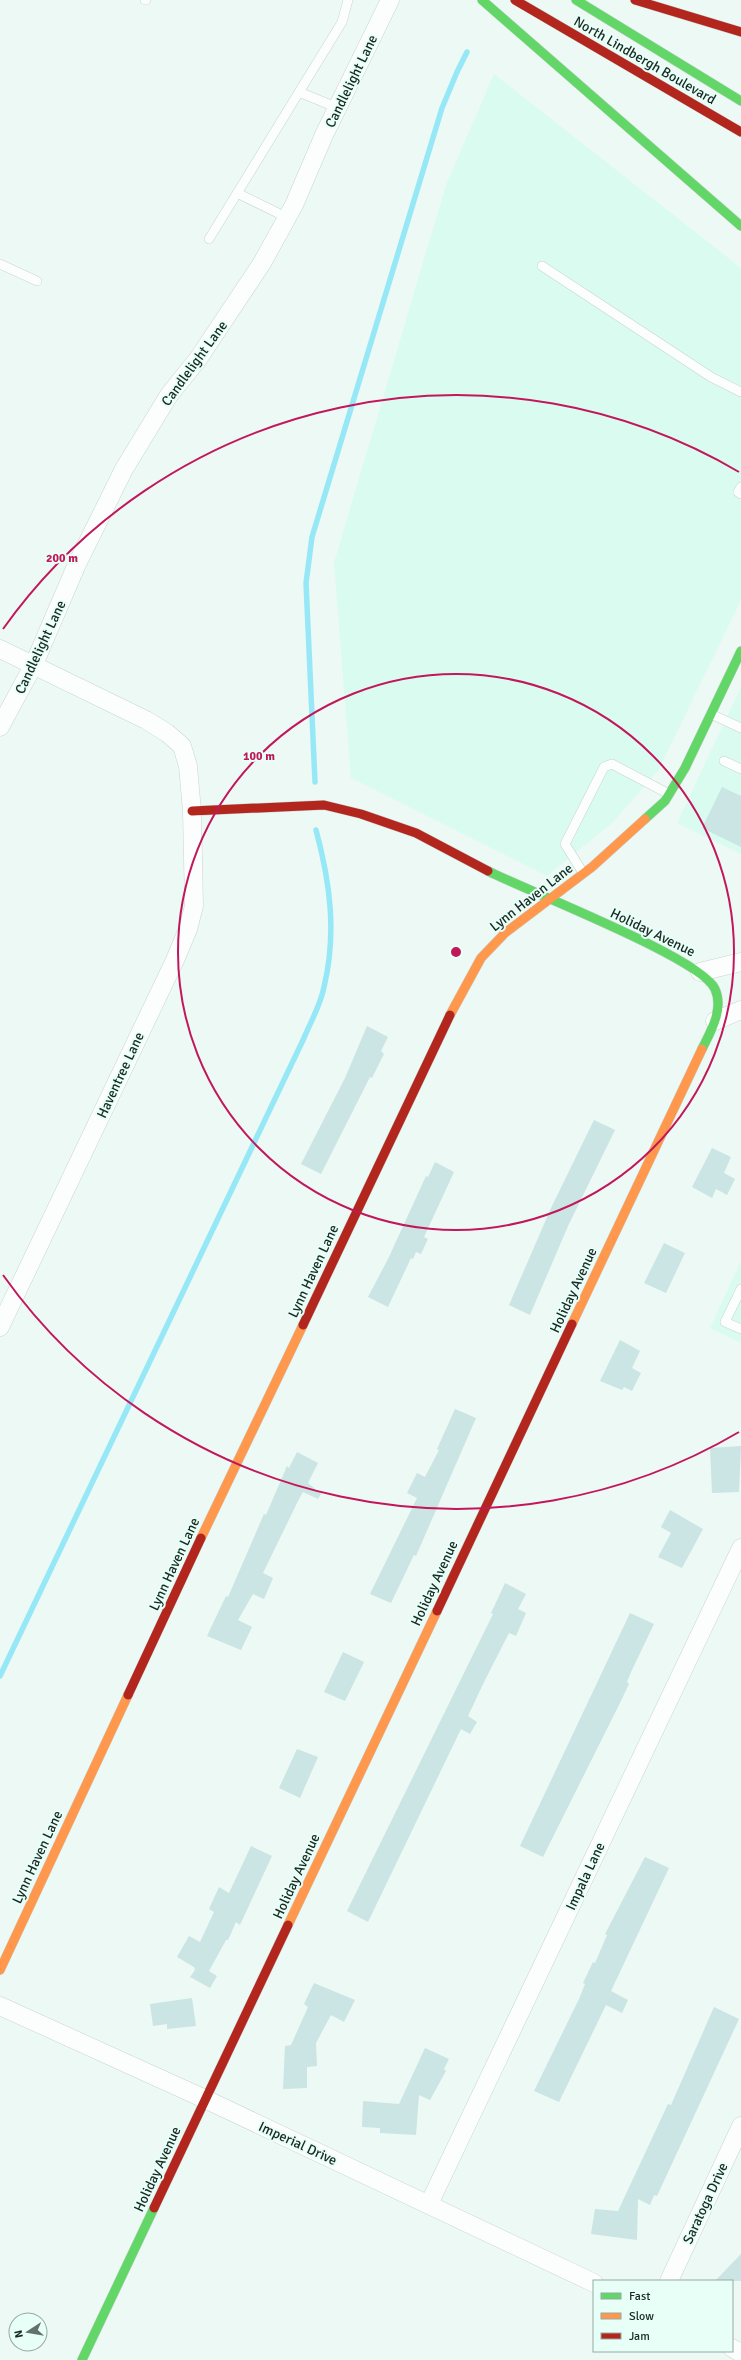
<svg xmlns="http://www.w3.org/2000/svg" width="741" height="2360" font-family="Signika,sans-serif">
	<style>
		.built { fill: #dafbf0 }
		.lines { fill: none; stroke-linecap: round; stroke-linejoin: round }
		.stream { stroke: #97e8f6; stroke-width: 5.5 }
		.building { fill: #cae5e3 }
		.lane-casing { stroke: #c8d5d0; stroke-width: 10 }
		.street-casing { stroke: #c8d5d0; stroke-width: 19 }
		.fast-casing { stroke: #c8d5d0; stroke-width: 10 }
		.slow-casing { stroke: #c8d5d0; stroke-width: 10 }
		.jam-casing { stroke: #c8d5d0; stroke-width: 10 }
		.lane { stroke: #fcfefe; stroke-width: 9 }
		.street { stroke: #fcfefe; stroke-width: 18 }
		.fast { stroke: #63d668; stroke-width: 9 }
		.slow { stroke: #ff974d; stroke-width: 9 }
		.jam { stroke: #b3261e; stroke-width: 9 }
		.ring { fill: none; stroke: #c2185b; stroke-width: 2 }
		.labels { text-anchor: middle; stroke-width: 4; stroke-linejoin: round; paint-order: stroke }
		.street-label { font-size: 14px; fill: #192823; stroke: #e7fff6 }
		.centre { fill: #c2185b; stroke: #e7fff6; stroke-width: 2 }
		.ring-label { font-size: 12px; text-anchor: middle; font-weight: bold; fill: #c2185b; stroke: #e7fff6; stroke-width: 4; stroke-linejoin: round; paint-order: stroke }
	</style>
	<rect width="100%" height="100%" fill="#edf9f5"/>
	<path class="built" d="M494 74 741 268V600L658 771 611 824 547 876 351 778 334 563 446 185Z
		M741 687V854L677 823Z
		M741 1261V1343L710 1328Z"/>
	<g class="lines">
		<path class="stream" d="M315 782 306 583 312 537 442 108 457 72 467 52
			M0 1676 304 1038C311 1021 321 1004 324 987 337 933 330 882 316 830"/>
	</g>
	<path class="building" d="M722 787 741 796V847L702 828Z
		M367 1026 388 1037 381 1051 384 1054 372 1078 370 1077 321 1174 301 1164 345 1078Z
		M594 1120 615 1130 568 1226 530 1315 509 1305 551 1208Z
		M712 1148 731 1157 724 1173 735 1179 727 1195 716 1189 712 1198 692 1187Z
		M435 1162 454 1172 424 1237 428 1239 421 1254 416 1252 413 1259 411 1258 388 1307 368 1297 388 1259 426 1176 428 1177Z
		M664 1243 685 1253 666 1293 644 1283Z
		M620 1340 640 1351 632 1368 641 1373 632 1391 624 1387 622 1390 600 1381Z
		M455 1409 476 1418 416 1556 414 1555 391 1603 370 1594 417 1498 407 1493 417 1473 425 1477 439 1450 437 1449Z
		M741 1446 739 1492 712 1493 710 1448Z
		M297 1452 318 1463 308 1483 321 1494 318 1499 303 1492 298 1501 263 1573 273 1578 264 1599 253 1594 238 1620 252 1627 241 1650 207 1636 226 1596 228 1597 264 1514 266 1515 287 1466 289 1468Z
		M670 1510 703 1529 682 1568 658 1557 671 1533 661 1527Z
		M505 1583 526 1594 518 1609 526 1613 516 1636 509 1633 485 1680 468 1716 477 1722 470 1734 461 1729 368 1922 347 1911 493 1614 491 1613Z
		M630 1613 654 1624 631 1672 627 1682 629 1684 619 1705 543 1857 520 1846Z
		M343 1652 364 1662 345 1701 324 1692Z
		M297 1749 318 1757 300 1798 279 1788Z
		M251 1846 272 1856 240 1925 236 1922 228 1940H226L209 1971 217 1976 210 1988 190 1977 195 1970 194 1967 177 1957 189 1936 200 1942 214 1912 209 1909 219 1887 229 1893Z
		M645 1857 669 1868 611 1991 628 2000 622 2013 606 2005 559 2102 534 2091 579 1999 585 1984 583 1983 593 1962 595 1963 607 1935 605 1934Z
		M314 1983 355 2000 344 2022 331 2015 316 2043 317 2066 307 2067V2088L283 2089 285 2046 291 2045 308 2007 304 2004Z
		M192 1998 196 2026 167 2029V2024L153 2026 150 2004Z
		M714 2007 739 2019 657 2196 654 2195 650 2205 638 2199 637 2240 591 2234 595 2209 618 2211 668 2104 671 2105Z
		M425 2048 449 2059 444 2069 446 2071 430 2100 419 2095 416 2135 380 2133V2128L362 2127 363 2101 399 2104Z
		M741 2254V2281H715Z"/>
	<g class="lines">
		<defs>
			<path id="lane" d="M145 0H146
				M299 92 338 108
				M237 193 288 218
				M209 239 342 22 348 0
				M0 264 37 281
				M542 266 711 377 741 392
				M741 487 738 492 741 494
				M711 714 741 728
				M724 761 741 769
				M583 873 565 844 604 767 612 764 669 794
				M741 1289 725 1322 741 1329"/>
			<path id="street" d="M0 649 146 720 167 733 182 746 188 766 192 811 194 906 188 929 175 960 0 1327
				M0 727 34 664 77 564 124 469 169 395 198 359 262 263 294 205 324 135 390 0
				M700 972 741 962
				M715 1021 741 1010
				M0 2006 205 2099 594 2283
				M429 2204 741 1548
				M669 2281 741 2126
				M732 2348 741 2353"/>
			<path id="fast" d="M482 0 741 226
				M576 0 741 101
				M645 819 665 801 685 768 741 651
				M488 871C527 891 702 958 715 989 724 1009 711 1031 702 1049
				M82 2360 154 2208"/>
			<path id="slow" d="M450 1015 481 958 505 933 592 867 645 819
				M572 1324 702 1049
				M201 1538 303 1325
				M288 1925 437 1611
				M0 1970 128 1695"/>
			<path id="jam" d="M515 0 741 132
				M635 0 741 32
				M192 811 324 805 361 814 416 833 488 871
				M303 1325 450 1015
				M437 1611 572 1324
				M128 1695 201 1538
				M154 2208 288 1925"/>
		</defs>
		<use href="#lane" class="lane-casing"/>
		<use href="#street" class="street-casing"/>
		<use href="#fast" class="fast-casing"/>
		<use href="#slow" class="slow-casing"/>
		<use href="#jam" class="jam-casing"/>
		<use href="#lane" class="lane"/>
		<use href="#street" class="street"/>
		<use href="#fast" class="fast"/>
		<use href="#slow" class="slow"/>
		<use href="#jam" class="jam"/>
	</g>
	<g class="ring">
		<circle cx="456" cy="952" r="278"/>
		<path d="M739 1432A557 557 0 0 1 3 1275M3 629A557 557 0 0 1 739 472"/>
	</g>
	<g class="labels">
		<g class="street-label">
			<text transform="translate(645 60) rotate(30)" y="5">North Lindbergh Boulevard</text>
			<text transform="translate(351 81) rotate(-64)" y="5">Candlelight Lane</text>
			<text transform="translate(194 363) rotate(-54)" y="5">Candlelight Lane</text>
			<text transform="translate(40 647) rotate(-65)" y="5">Candlelight Lane</text>
			<text transform="translate(531 897) rotate(-38)" y="5">Lynn Haven Lane</text>
			<text transform="translate(653 932) rotate(26)" y="5">Holiday Avenue</text>
			<text transform="translate(120 1075) rotate(-65)" y="5">Haventree Lane</text>
			<text transform="translate(313 1271) rotate(-65)" y="5">Lynn Haven Lane</text>
			<text transform="translate(573 1290) rotate(-65)" y="5">Holiday Avenue</text>
			<text transform="translate(174 1564) rotate(-65)" y="5">Lynn Haven Lane</text>
			<text transform="translate(434 1583) rotate(-65)" y="5">Holiday Avenue</text>
			<text transform="translate(37 1857) rotate(-65)" y="5">Lynn Haven Lane</text>
			<text transform="translate(296 1876) rotate(-65)" y="5">Holiday Avenue</text>
			<text transform="translate(585 1876) rotate(-65)" y="5">Impala Lane</text>
			<text transform="translate(298 2143) rotate(25)" y="5">Imperial Drive</text>
			<text transform="translate(157 2169) rotate(-65)" y="5">Holiday Avenue</text>
			<text transform="translate(705 2203) rotate(-65)" y="5">Saratoga Drive</text>
		</g>
	</g>
	<circle cx="456" cy="952" r="6" class="centre"/>
	<g class="ring-label">
		<text x="62" y="562">200 m</text>
		<text x="259" y="760">100 m</text>
	</g>
	<rect x="593" y="2280" width="140" height="72" fill="#e7fff6" stroke="#95a9a2"/>
	<rect x="601" y="2293" width="20" height="6" fill="#63d668" stroke="#95a9a2"/>
	<text x="629" y="2300" font-size="12" fill="#192823">Fast</text>
	<rect x="601" y="2313" width="20" height="6" fill="#ff974d" stroke="#95a9a2"/>
	<text x="629" y="2320" font-size="12" fill="#192823">Slow</text>
	<rect x="601" y="2333" width="20" height="6" fill="#b3261e" stroke="#95a9a2"/>
	<text x="629" y="2340" font-size="12" fill="#192823">Jam</text>
	<g transform="translate(28 2332) rotate(258)"><circle r="19" fill="#e7fff6" stroke="#95a9a2"/>
	<path d="M0-3L7 15L0 10L-7 15Z" fill="#63716c"/>
	<text y="-6" font-size="11" font-weight="bold" text-anchor="middle" fill="#192823">N</text>
	</g>
</svg>
